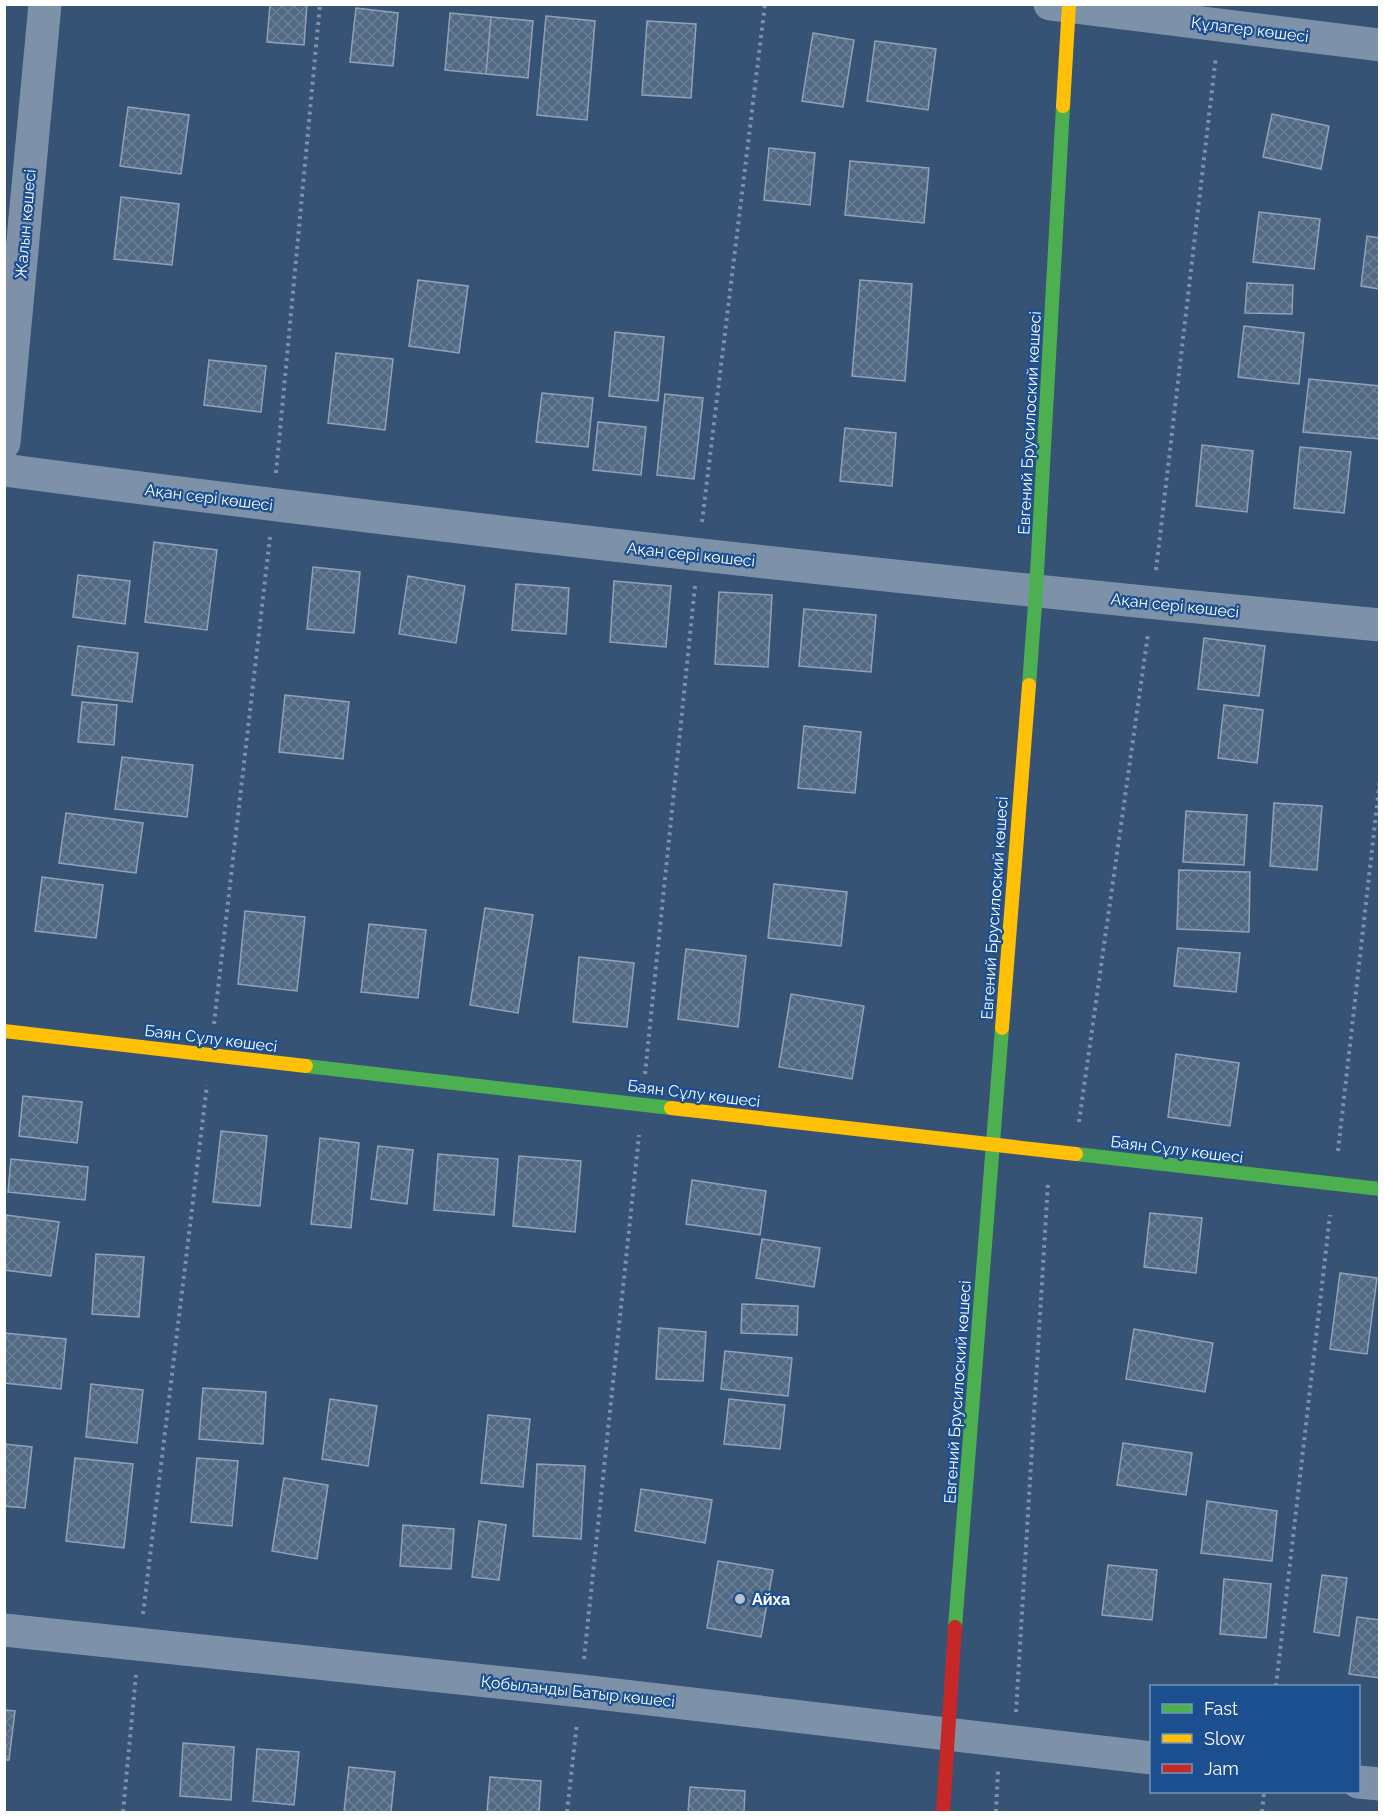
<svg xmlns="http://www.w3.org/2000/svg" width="1384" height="1817" font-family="Raleway,sans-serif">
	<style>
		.building { fill: url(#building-cross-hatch); stroke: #92a2b6; stroke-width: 1.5 }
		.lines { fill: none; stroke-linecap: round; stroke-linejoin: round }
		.path { stroke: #7d92a8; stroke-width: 4; stroke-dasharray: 3 4.5; stroke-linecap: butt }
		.street { stroke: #7d92a8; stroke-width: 33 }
		.fast { stroke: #4caf50; stroke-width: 14 }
		.slow { stroke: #ffc107; stroke-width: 14 }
		.jam { stroke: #c62828; stroke-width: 14 }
		.poi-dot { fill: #b9c2ce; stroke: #1b4f8f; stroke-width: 2 }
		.labels { text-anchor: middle; stroke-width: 4.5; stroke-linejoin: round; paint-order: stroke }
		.street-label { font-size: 16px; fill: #fff; stroke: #1b4f8f }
		.poi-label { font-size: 16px; font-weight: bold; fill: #fff; stroke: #1b4f8f; text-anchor: start }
	</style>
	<defs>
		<pattern id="building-cross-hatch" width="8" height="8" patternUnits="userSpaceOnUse" patternTransform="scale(1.5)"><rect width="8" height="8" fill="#526984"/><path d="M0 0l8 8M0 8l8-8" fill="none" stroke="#6c8096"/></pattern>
	</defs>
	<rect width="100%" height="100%" fill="#365274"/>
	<path class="building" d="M270 4H307L304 45 267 42Z
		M356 8 398 13 393 66 350 62Z
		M450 13 491 17 486 74 445 70Z
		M546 16 595 21 587 120 537 115Z
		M491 17 533 21 528 78 486 74Z
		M647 21 696 24 691 98 642 95Z
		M813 33 854 40 843 107 802 101Z
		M875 41 936 49 928 110 867 101Z
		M128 107 189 115 181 174 120 166Z
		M1272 114 1329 126 1321 169 1263 157Z
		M769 148 815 153 810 205 764 200Z
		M850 161 929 168 924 223 845 215Z
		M121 197 179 204 172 265 114 259Z
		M1259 212 1320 219 1314 269 1253 262Z
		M1367 236 1380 238V289L1361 286Z
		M418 280 468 286 459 353 409 346Z
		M860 280 912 284 905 381 852 376Z
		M1247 283 1293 285 1292 314 1245 313Z
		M1244 326 1304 333 1299 384 1238 377Z
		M615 332 664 337 658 401 609 396Z
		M336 353 393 359 385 430 328 423Z
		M209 360 266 366 261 412 204 405Z
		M1309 379 1380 386V439L1303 432Z
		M542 393 593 398 588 447 536 442Z
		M665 394 703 398 694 479 657 475Z
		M598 422 646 427 641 475 593 470Z
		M845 428 896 433 892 486 840 481Z
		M1202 445 1253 451 1247 512 1196 506Z
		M1300 447 1351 452 1344 513 1294 508Z
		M154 542 217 550 207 630 145 622Z
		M313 567 360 572 354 633 307 629Z
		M78 575 130 581 125 624 73 617Z
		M408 576 465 586 456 643 399 634Z
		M614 581 671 586 666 647 610 642Z
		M516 584 569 588 566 634 512 630Z
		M719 592 772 595 768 667 715 664Z
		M804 609 876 615 871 672 799 666Z
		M1204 638 1265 646 1259 696 1198 689Z
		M78 646 138 653 132 702 72 695Z
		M285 695 349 702 343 759 279 752Z
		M82 702 117 705 114 745 78 742Z
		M1224 705 1263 710 1257 763 1218 758Z
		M804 726 861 732 855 793 798 788Z
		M122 757 193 765 187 817 115 809Z
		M1274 803 1322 806 1317 870 1270 866Z
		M1186 811 1247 815 1244 865 1183 862Z
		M66 813 143 823 136 873 59 863Z
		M1179 870 1250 872 1249 932 1177 929Z
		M42 877 103 885 96 938 35 931Z
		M774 884 847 892 841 946 768 938Z
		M485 908 533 915 518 1013 470 1005Z
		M245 911 305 917 297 991 238 984Z
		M369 924 426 930 418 998 361 992Z
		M1178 948 1240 953 1236 992 1174 986Z
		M686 949 746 956 738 1027 678 1019Z
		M579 957 634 963 627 1027 573 1022Z
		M791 994 864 1006 852 1079 779 1067Z
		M1176 1054 1239 1063 1230 1126 1168 1117Z
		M23 1096 82 1102 77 1143 19 1136Z
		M221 1131 267 1136 260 1206 213 1202Z
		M320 1138 359 1143 351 1228 311 1224Z
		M378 1146 413 1150 407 1204 371 1199Z
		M438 1154 498 1159 494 1215 434 1210Z
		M519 1156 581 1161 575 1232 513 1226Z
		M11 1159 88 1167 85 1200 8 1192Z
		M692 1180 766 1191 760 1235 686 1224Z
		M1150 1213 1202 1218 1196 1273 1144 1267Z
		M6 1215 59 1222 51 1276 4 1270Z
		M762 1239 820 1248 814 1287 756 1278Z
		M96 1254 144 1257 139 1317 92 1314Z
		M1340 1273 1377 1278 1367 1354 1330 1349Z
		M742 1304 798 1306 797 1335 741 1333Z
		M659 1328 706 1332 703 1381 656 1379Z
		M1134 1329 1213 1343 1205 1392 1126 1379Z
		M4 1333 66 1339 61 1389 4 1383Z
		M725 1351 792 1358 788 1396 721 1389Z
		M91 1384 143 1390 137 1443 86 1437Z
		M203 1388 266 1392 263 1444 199 1439Z
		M330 1399 377 1406 368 1466 322 1459Z
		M729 1399 785 1405 780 1449 724 1444Z
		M488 1415 530 1419 523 1487 481 1483Z
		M1123 1443 1192 1453 1186 1495 1117 1485Z
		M4 1444 32 1447 25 1508 4 1506Z
		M75 1458 133 1464 124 1548 66 1541Z
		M197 1458 238 1461 232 1526 191 1522Z
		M537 1464 585 1466 581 1539 533 1536Z
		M284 1478 328 1485 317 1559 272 1551Z
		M641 1489 712 1500 705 1543 635 1531Z
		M1207 1501 1277 1511 1272 1561 1201 1553Z
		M479 1521 506 1525 499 1580 472 1577Z
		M403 1525 454 1529 451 1569 400 1566Z
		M718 1561 773 1570 761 1637 707 1628Z
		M1108 1565 1157 1570 1152 1620 1102 1615Z
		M1322 1575 1347 1578 1339 1636 1314 1632Z
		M1224 1579 1271 1584 1266 1638 1220 1634Z
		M1357 1617 1380 1620V1678L1349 1674Z
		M4 1710 15 1711 9 1760H4Z
		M183 1743 234 1747 231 1800 180 1796Z
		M257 1749 299 1752 294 1805 253 1801Z
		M349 1767 395 1772 391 1812H344Z
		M490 1777 541 1781 539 1812H487Z
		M690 1787 745 1791 744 1812H688Z"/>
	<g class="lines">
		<path class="path" d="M276 473 320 4
			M702 522 765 4
			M1156 570 1216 56
			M214 1024 270 537
			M645 1074 695 586
			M1079 1122 1148 634
			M1338 1151 1380 779
			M143 1614 207 1085
			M584 1659 639 1135
			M1276 1686 1330 1215
			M1016 1712 1048 1183
			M123 1812 136 1675
			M567 1812 577 1723
			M996 1812 998 1771
			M1262 1812 1264 1792"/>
		<path class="street" d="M1050 4 1380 45
			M4 443 45 4
			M4 470C462 531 920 581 1380 625
			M4 1630 581 1691 1152 1758
			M1358 1782 1380 1784"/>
		<path class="fast" d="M1029 685 1036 591 1063 106
			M306 1066 671 1108
			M1076 1154 1380 1189
			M955 1627 1002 1028"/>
		<path class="slow" d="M1063 106 1069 4
			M1002 1028 1029 685
			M4 1031 306 1066
			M671 1108 1076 1154"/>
		<path class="jam" d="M943 1812 955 1627"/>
	</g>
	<circle class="poi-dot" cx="740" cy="1599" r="6"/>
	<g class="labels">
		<g class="street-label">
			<text transform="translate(1250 29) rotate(7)" y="6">Құлагер көшесі</text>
			<text transform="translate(25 224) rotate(-85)" y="6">Жалын көшесі</text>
			<text transform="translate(1029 423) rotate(-87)" y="6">Евгений Брусилоский көшесі</text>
			<text transform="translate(209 497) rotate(7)" y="6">Ақан сері көшесі</text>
			<text transform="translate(691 554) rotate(6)" y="6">Ақан сері көшесі</text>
			<text transform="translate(1175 605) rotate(6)" y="6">Ақан сері көшесі</text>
			<text transform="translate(994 908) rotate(-86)" y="6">Евгений Брусилоский көшесі</text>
			<text transform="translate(211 1038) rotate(7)" y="6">Баян Сұлу көшесі</text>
			<text transform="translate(694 1093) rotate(7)" y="6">Баян Сұлу көшесі</text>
			<text transform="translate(1177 1149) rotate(7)" y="6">Баян Сұлу көшесі</text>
			<text transform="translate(957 1392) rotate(-86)" y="6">Евгений Брусилоский көшесі</text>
			<text transform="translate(578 1691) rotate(6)" y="6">Қобыланды Батыр көшесі</text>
		</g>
		<g class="poi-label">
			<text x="752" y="1605">Айха</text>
		</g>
	</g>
	<rect width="1384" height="1817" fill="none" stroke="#ffffff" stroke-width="12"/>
	<rect x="1150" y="1685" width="210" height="108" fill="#1b4f8f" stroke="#7695bc" stroke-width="1.5"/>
	<rect x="1162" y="1704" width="30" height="9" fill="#4caf50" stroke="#7695bc" stroke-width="1.5"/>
	<text x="1204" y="1715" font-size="18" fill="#ffffff">Fast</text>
	<rect x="1162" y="1734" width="30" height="9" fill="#ffc107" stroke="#7695bc" stroke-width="1.5"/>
	<text x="1204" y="1745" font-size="18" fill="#ffffff">Slow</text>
	<rect x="1162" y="1764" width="30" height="9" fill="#c62828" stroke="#7695bc" stroke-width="1.5"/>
	<text x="1204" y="1775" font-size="18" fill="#ffffff">Jam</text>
</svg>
